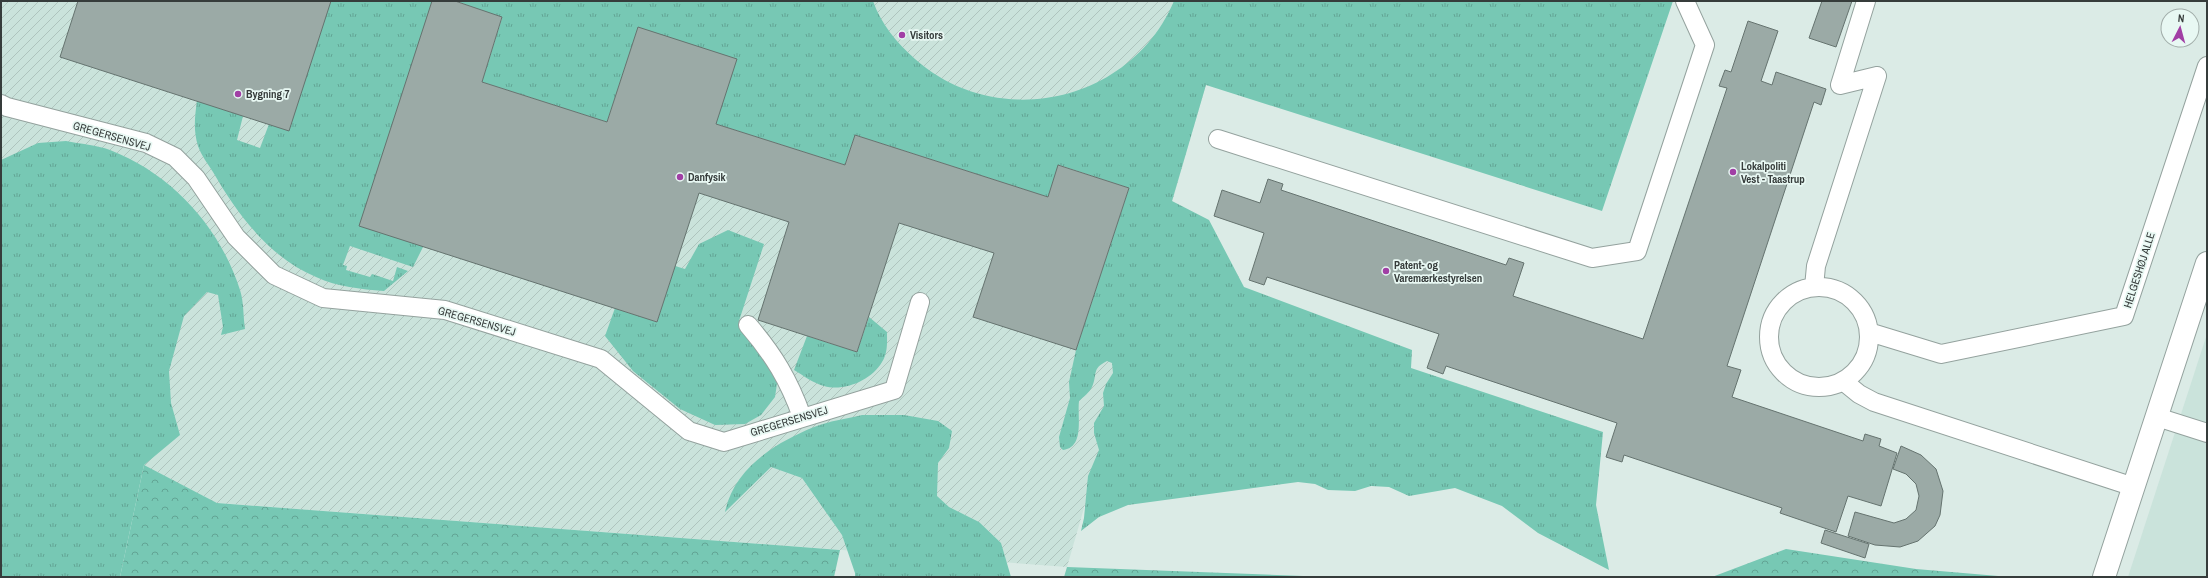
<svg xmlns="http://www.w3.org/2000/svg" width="2208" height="578" font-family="'Archivo Narrow',sans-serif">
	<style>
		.built { fill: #cae3db }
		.industrial { fill: url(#industrial-furrows) }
		.grass { fill: url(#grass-tufts) }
		.forest { fill: url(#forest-crowns) }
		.building { fill: #9baaa6; stroke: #65736f }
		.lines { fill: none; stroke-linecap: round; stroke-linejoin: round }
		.lane-casing { stroke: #94a29e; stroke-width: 20 }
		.street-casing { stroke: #94a29e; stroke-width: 24 }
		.lane { stroke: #fff; stroke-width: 18 }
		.street { stroke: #fff; stroke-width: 22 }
		.poi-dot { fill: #a13fa5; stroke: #e8f8f3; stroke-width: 1.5 }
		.labels { text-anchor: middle; stroke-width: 3.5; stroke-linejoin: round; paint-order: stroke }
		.poi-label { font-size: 11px; font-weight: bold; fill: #363c3b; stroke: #e8f8f3; text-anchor: start }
		.street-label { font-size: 11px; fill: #363c3b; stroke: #e8f8f3 }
	</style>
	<defs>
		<pattern id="industrial-furrows" width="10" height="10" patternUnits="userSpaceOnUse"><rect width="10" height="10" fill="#cae3db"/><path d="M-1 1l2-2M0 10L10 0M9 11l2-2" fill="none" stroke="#aec4bd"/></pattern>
		<pattern id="grass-tufts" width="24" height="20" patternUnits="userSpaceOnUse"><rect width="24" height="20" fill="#77c8b4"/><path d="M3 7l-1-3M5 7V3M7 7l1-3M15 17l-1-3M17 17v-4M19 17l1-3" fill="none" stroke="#62a494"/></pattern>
		<pattern id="forest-crowns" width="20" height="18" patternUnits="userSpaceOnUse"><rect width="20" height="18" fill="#77c8b4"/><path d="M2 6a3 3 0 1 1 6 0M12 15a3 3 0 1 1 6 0" fill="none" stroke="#62a494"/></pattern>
	</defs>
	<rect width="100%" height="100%" fill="#dbebe6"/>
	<path class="built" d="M2207 334V577H2128Z"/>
	<path class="industrial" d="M1 1H1230L1067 567 217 503 1 392Z"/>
	<path class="grass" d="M331 1H432L423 247 413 267 350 246 343 265 347 266 346 270 370 277 372 274 393 281 397 267 408 271 384 291C360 289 338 287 316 277 270 258 237 214 213 172 208 164 201 155 198 146 193 130 195 116 197 100L243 116 237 140 260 148 269 124Z
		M456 1H873C881 24 897 43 915 59 997 132 1131 103 1174 1H1673L1602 211 1206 85 1172 201 1209 220 1244 287 1412 350 1411 368 1603 432 1596 505 1609 570 1538 533 1502 506 1455 488 1409 496 1389 487 1371 486 1355 491 1328 490 1315 484 1298 482 1128 505 1099 517 1081 531 1084 518 1088 476 1099 450 1094 433V423L1104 406 1103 393 1106 384 1113 373 1112 363 1107 361C1091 369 1098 374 1092 387 1090 392 1083 397 1079 401 1077 417 1085 447 1063 450L1060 447 1059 437 1070 398 1069 382 1076 350 1129 188 1059 165 1048 197 855 135 845 165 716 124 638 28 607 122 482 82 502 18Z
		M66 141C80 144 97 145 110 150 172 174 220 227 240 290 244 302 243 317 245 329L221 335 223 327 218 295 207 292 184 316 169 371 171 403 180 435 144 465 120 577H1V160L38 143Z
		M728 230 764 244 739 321 762 351 778 377 775 397 761 415 745 424 715 425 680 409 633 371 605 336 615 308 657 322 675 266 685 269 699 244Z
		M869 317 887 332C887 342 888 353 882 362 872 380 844 392 824 386 813 383 804 376 794 370L807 336 857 352Z
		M862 415H904L938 421 952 431 949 448 938 463 937 496 949 507 979 522 1001 543 1011 577H855V573L842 535 802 478 771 467 725 512C734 468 775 443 814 427 829 421 846 419 862 415Z"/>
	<path class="forest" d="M144 465 217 503 840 550 834 577H120Z
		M1786 549 1916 569 2010 577H1712Z
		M1067 567 1330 577H1064Z"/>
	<path class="building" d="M78 1H331L289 131 60 57Z
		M432 1H455L502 17 482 82 607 122 638 27 737 59 716 124 845 165 855 135 1048 197 1058 165 1129 188 1076 350 973 317 994 253 899 223 857 352 758 320 789 222 699 193 657 322 359 226Z
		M1822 1H1852L1836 47 1809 38Z
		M1748 21 1778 31 1761 81 1772 85 1776 72 1826 89 1821 105 1814 102 1727 366 1741 370 1732 397 1863 441 1865 434 1881 439 1879 446 1897 453 1881 506 1848 496 1836 532 1780 513 1782 508 1624 455 1622 462 1606 457 1617 423 1446 366 1443 374 1427 368 1439 334 1267 277 1264 285 1249 280 1264 233 1214 216 1222 190 1260 203 1268 179 1283 184 1281 190 1506 265 1509 258 1524 263 1513 296 1643 339 1727 88 1719 86 1725 70 1731 72Z
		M1901 446 1921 455 1936 469 1943 491 1940 515 1935 526 1918 541 1900 547 1875 545 1848 536 1855 512 1894 523 1906 519 1916 510 1919 496 1916 484 1906 474 1893 469Z
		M1825 530 1869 544 1865 558 1821 543Z"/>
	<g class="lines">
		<defs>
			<path id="lane" d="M1866 1 1840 85 1877 76
				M1 104 7 107 146 143 175 157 196 178 236 237 274 275 323 298 445 310 601 359 689 431 724 442 894 390 920 302
				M1218 139 1592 258 1637 251 1705 45 1685 1
				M1814 287 1816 266 1877 76
				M1769 337a50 50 0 1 1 100 0a50 50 0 1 1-100 0Z
				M748 325C773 354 789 380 802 417
				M1869 332 1941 354 2124 316 2207 66
				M1843 381 1859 394 1874 402 2134 487
				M2157 417 2207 433"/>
			<path id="street" d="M2104 577 2207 263"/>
		</defs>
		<use href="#lane" class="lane-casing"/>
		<use href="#street" class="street-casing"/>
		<use href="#lane" class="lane"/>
		<use href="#street" class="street"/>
	</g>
	<g class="poi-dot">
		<circle cx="902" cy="35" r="4"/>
		<circle cx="238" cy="94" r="4"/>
		<circle cx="1733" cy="172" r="4"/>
		<circle cx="680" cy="177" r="4"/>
		<circle cx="1386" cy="271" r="4"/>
	</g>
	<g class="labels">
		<g class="poi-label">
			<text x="910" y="39">Visitors</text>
			<text x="246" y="98">Bygning 7</text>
			<text x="1741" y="170">Lokalpoliti<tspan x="1741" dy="13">Vest - Taastrup</tspan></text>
			<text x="688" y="181">Danfysik</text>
			<text x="1394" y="269">Patent- og<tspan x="1394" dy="13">Varemærkestyrelsen</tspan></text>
		</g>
		<g class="street-label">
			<text transform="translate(112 136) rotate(16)" y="4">GREGERSENSVEJ</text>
			<text transform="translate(2139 270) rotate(-72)" y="4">HELGESHØJ ALLE</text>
			<text transform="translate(477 321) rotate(16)" y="4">GREGERSENSVEJ</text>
			<text transform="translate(789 421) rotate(-17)" y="4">GREGERSENSVEJ</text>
		</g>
	</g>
	<rect width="2208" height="578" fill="none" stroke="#363c3b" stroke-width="4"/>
	<g transform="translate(2180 28) rotate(6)"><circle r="19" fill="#e8f8f3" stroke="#a1ada9"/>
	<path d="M0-3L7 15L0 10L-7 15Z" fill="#a13fa5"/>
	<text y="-6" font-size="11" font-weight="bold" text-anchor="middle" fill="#363c3b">N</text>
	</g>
</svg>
